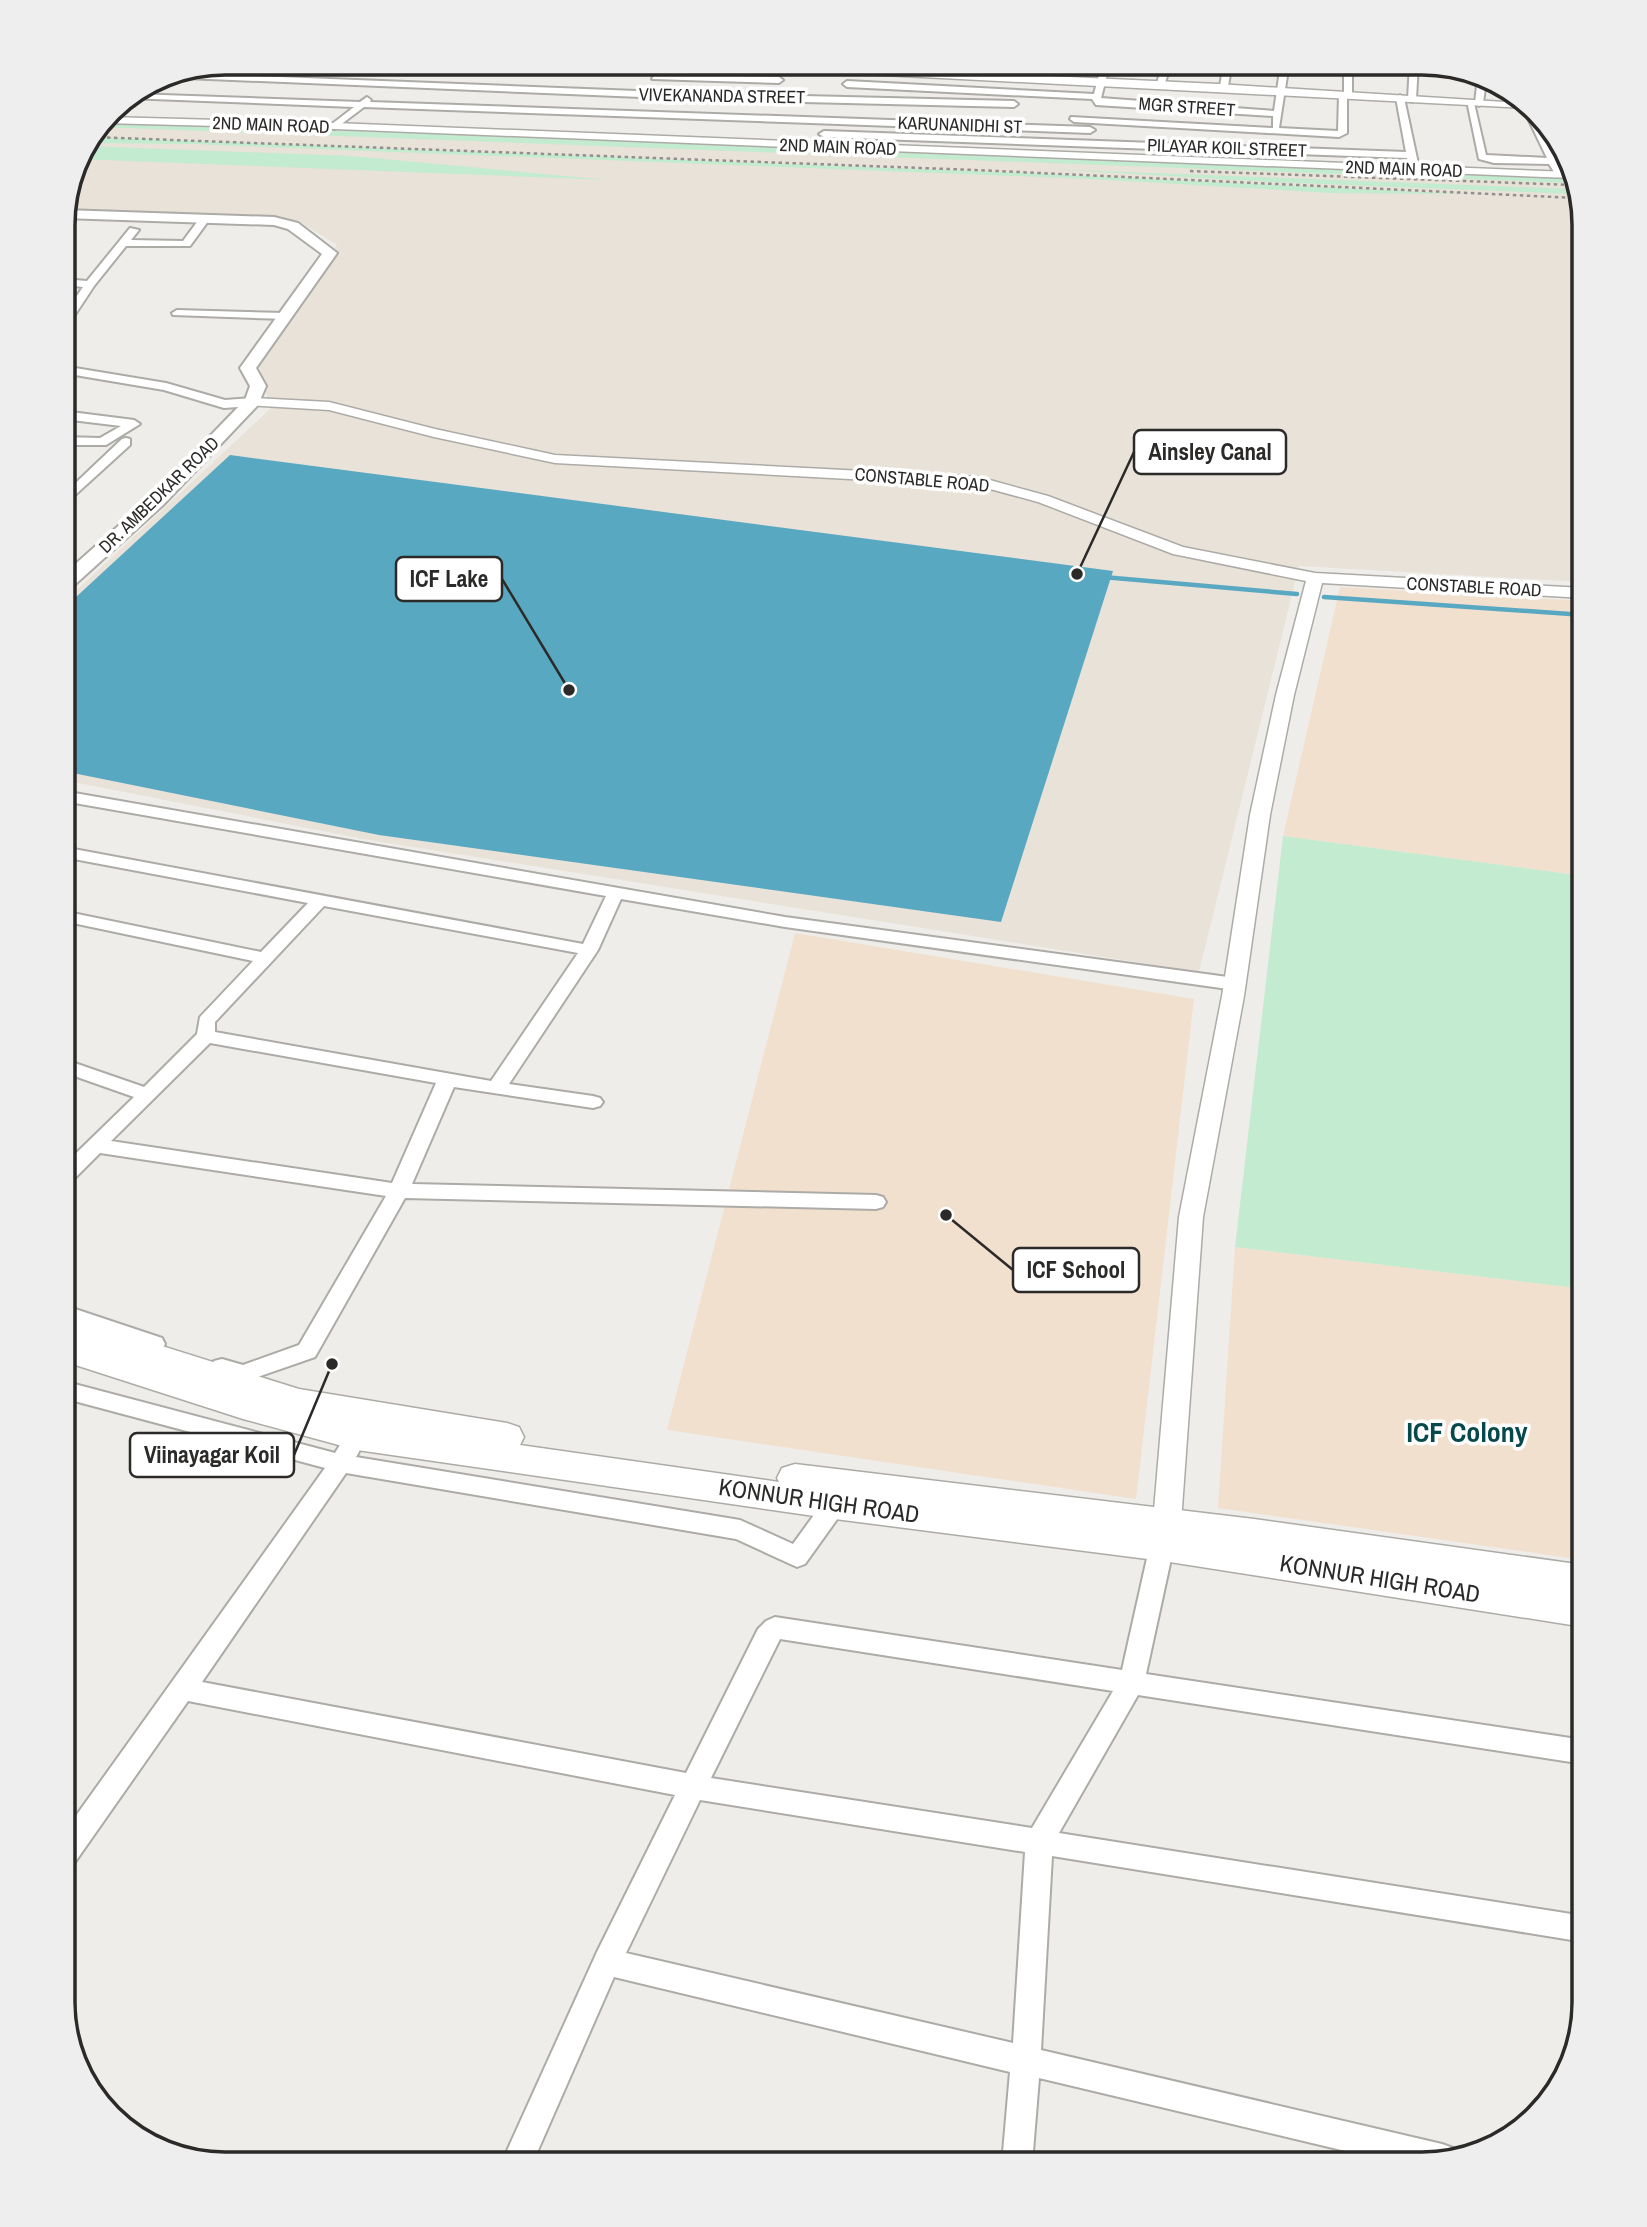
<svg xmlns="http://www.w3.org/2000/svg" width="1647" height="2227" font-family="'Archivo Narrow',sans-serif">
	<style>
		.built { fill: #e9e2d8 }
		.education { fill: #f2e0cf }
		.green { fill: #c3ebcf }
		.water { fill: #59a8c2 }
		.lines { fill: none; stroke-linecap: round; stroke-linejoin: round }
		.stream { stroke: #59a8c2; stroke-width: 4.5 }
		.minor-casing { stroke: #adaba7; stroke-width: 4 }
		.tertiary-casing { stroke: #adaba7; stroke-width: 3 }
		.secondary-casing { stroke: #adaba7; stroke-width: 4 }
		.primary-casing { stroke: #adaba7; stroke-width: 3 }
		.minor { fill: #fff; fill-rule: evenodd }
		.tertiary { fill: #fff; fill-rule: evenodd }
		.secondary { fill: #fff; fill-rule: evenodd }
		.primary { fill: #fff; fill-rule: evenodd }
		.rail { stroke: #92908d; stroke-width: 2.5; stroke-dasharray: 3.5 3.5; stroke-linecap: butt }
		.labels { text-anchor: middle; stroke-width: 7; stroke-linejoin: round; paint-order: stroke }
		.far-street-label { font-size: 18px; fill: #2b2a29; stroke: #fff }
		.near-street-label { font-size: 24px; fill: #2b2a29; stroke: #fff }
		.district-label { font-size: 28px; font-weight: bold; fill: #06484c; stroke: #fff }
		.rim { fill: none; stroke: #2b2a29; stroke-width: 3.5 }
		.leader { fill: none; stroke: #2b2a29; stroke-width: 2.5 }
		.callout-dot { fill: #2b2a29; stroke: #fff; stroke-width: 2.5 }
		.callout { fill: #fff; stroke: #2b2a29; stroke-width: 2.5 }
		.callout-label { font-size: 23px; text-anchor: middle; font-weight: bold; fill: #2b2a29 }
	</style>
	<rect width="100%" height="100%" fill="#efede9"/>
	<path class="built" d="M104 121 798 146 1053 160 1571 178 1584 225V582L1299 566 1199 972 369 840 63 780V603L270 409 259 365 337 245 297 220 63 216 80 154Z"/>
	<path class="education" d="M1340 587 1584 601V876L1283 836Z
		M795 933 1194 999 1136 1499 667 1430Z
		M1235 1247 1584 1289V1560L1218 1508Z"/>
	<path class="green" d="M419 63H625L615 68 512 69Z
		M104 122 1571 176 1573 183 100 127Z
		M92 137 1024 173 1467 194 1330 193 1090 179 192 144 88 143Z
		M85 146 352 156 608 180 78 159Z
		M1047 169 1574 189 1576 194 1271 182Z
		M1283 836 1584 876V1289L1235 1247Z"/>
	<path class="water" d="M230 455 1113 571 1001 922 379 835 63 771V609Z"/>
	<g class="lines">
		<path class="stream" d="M1103 577 1297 594
			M1324 597 1584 615"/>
		<defs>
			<path id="minor" d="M630 63H639L630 71 505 73 413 70 409 67 413 64 505 67 628 66Z
				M977 63H985L981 76 977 79 973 76Z
				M1037 63H1045L1042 77 1038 80 1034 77Z
				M1102 63H1110L1101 98 1274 111 1281 63H1289L1279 128 1338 131 1339 95 1344 93V63H1352V95L1347 97V133L1339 137 1074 122 1070 119 1071 117 1273 128V116L1096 105 1092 99 847 87 843 84 847 81 1094 94Z
				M1163 63H1171L1165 83 1161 86 1157 83Z
				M1224 63H1232L1228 86 1224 89 1220 86Z
				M1410 63H1418L1416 99 1412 102 1408 99Z
				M175 73 714 94 1014 101 1018 104 1014 107 714 100 161 77Z
				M655 74 779 77 783 80 779 83 652 79Z
				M1478 77 1486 80 1483 103 1479 106 1475 103Z
				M134 94 360 102 367 97 371 100 370 102 1090 127 1095 130 1090 133 364 107 335 129 332 128V124L354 107 127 98Z
				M1400 95 1404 98 1419 168 1414 171 1409 168 1407 158 824 137 819 134 824 131 1406 152 1396 98Z
				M1467 101 1474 103 1486 155 1547 158 1524 110 1526 108C1539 120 1560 157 1560 172H1554L1549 164 1494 163 1479 159Z
				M200 218 209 220 190 246H126L94 286 67 327 63 328V316L83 287 63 285V279L87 281 130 228 139 230 131 240 183 241Z
				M177 310 285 313 290 316 285 319 173 315 172 313Z
				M63 366 166 383 225 400 252 398 258 402 252 406 224 408 164 390 63 373Z
				M63 411 134 420 140 424 106 445H63V437L100 438 121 426 63 419Z
				M126 438 130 439V445L63 506V495L122 439Z
				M63 791 785 917 1235 978 1244 984 1235 990 785 927 621 899 598 950 509 1084 593 1096 600 1098 603 1102 600 1106 593 1108 454 1087 412 1184 876 1195 883 1197 886 1202 883 1207 876 1209 405 1198 315 1357 243 1382 214 1373 211 1367 214 1361 222 1359 243 1365 299 1345 386 1196 100 1153 70 1183 63 1185V1166L134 1097 63 1072V1059L144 1087 197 1034 200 1017 253 961 63 921V911L261 952 308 903 63 857V847L583 944 606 896 63 801ZM324 906 578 953 491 1081 215 1032V1022ZM210 1043 436 1083 392 1183 111 1141Z
				M63 1305 162 1338 165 1344 162 1350 154 1352 63 1321Z
				M63 1381 335 1453 349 1430 357 1427 365 1430 368 1436 356 1457 740 1520 793 1544 827 1497 835 1495 843 1497 847 1504 843 1511 805 1564 797 1567 736 1539 346 1473 202 1682 686 1773 758 1629 766 1621 775 1617 1122 1670 1152 1536 1156 1529 1164 1526 1172 1529 1176 1536 1146 1674 1584 1740V1764L1138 1695 1059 1833 1584 1916V1942L1052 1856 1041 2050 1442 2144 1453 2148 1455 2155 1423 2164H1400L1039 2078 1032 2164H1002L1010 2072 614 1977 532 2164H501L597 1952 675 1795 188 1701 73 1865 63 1869V1834L325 1468 63 1398ZM780 1639 1113 1691 1032 1828 711 1778ZM700 1800 1025 1852 1013 2043 626 1953Z"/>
			<path id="tertiary" d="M701 63H773L1218 84 1521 103 1527 108 706 66Z
				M108 117 335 123 1570 172 1571 178 335 129 103 123Z
				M252 398 329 402 435 429 555 455 979 477 1048 496 1183 547 1315 573 1584 588V598L1322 583 1294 695 1270 815 1244 996 1203 1217 1181 1522 1177 1530 1167 1533 1157 1530 1153 1522 1179 1217 1222 996 1250 815 1276 695 1306 581 1173 554 1038 502 979 486 555 463 434 437 329 410 247 405 245 402Z"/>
			<path id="secondary" d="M64 210 274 217 298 223 337 253 256 368 266 386 258 405 163 505 70 589 63 591V575L151 497 245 400 250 386 240 368 322 254 288 229 274 225 63 218Z"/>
			<path id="primary" d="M63 1315 299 1389 507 1423 519 1427 524 1437 520 1445 779 1482 777 1478 782 1468 795 1464 1254 1519 1584 1565V1627L1163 1561 835 1519 357 1450 243 1419 63 1361Z"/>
		</defs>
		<use href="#minor" class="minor-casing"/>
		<use href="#tertiary" class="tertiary-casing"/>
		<use href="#secondary" class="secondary-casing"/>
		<use href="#primary" class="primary-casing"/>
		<use href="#minor" class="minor"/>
		<use href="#tertiary" class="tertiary"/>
		<use href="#secondary" class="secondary"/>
		<use href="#primary" class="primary"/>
		<path class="rail" d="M93 137 975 170 1577 198
			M1190 171 1573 185"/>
	</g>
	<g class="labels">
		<g class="far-street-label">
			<text transform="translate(722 96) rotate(1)" y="6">VIVEKANANDA STREET</text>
			<text transform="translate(1187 107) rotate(4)" y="6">MGR STREET</text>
			<text transform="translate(271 125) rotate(2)" y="6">2ND MAIN ROAD</text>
			<text transform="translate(960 125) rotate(2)" y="6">KARUNANIDHI ST</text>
			<text transform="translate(838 147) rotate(2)" y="6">2ND MAIN ROAD</text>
			<text transform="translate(1227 148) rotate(2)" y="6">PILAYAR KOIL STREET</text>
			<text transform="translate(1404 169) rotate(2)" y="6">2ND MAIN ROAD</text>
			<text transform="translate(922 480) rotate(5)" y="6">CONSTABLE ROAD</text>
			<text transform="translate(159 495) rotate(-44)" y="6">DR. AMBEDKAR ROAD</text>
			<text transform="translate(1474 587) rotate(3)" y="6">CONSTABLE ROAD</text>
		</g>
		<g class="near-street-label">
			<text transform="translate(819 1501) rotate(8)" y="8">KONNUR HIGH ROAD</text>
			<text transform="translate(1380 1579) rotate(9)" y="8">KONNUR HIGH ROAD</text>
		</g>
		<g class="district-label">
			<text x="1467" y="1442">ICF Colony</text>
		</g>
	</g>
	<path d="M0 0H1647V2227H0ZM225 75H1422A150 150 0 0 1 1572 225V2002A150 150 0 0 1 1422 2152H225A150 150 0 0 1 75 2002V225A150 150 0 0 1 225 75Z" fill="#eee" fill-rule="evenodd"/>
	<path class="rim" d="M225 75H1422A150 150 0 0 1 1572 225V2002A150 150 0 0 1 1422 2152H225A150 150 0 0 1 75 2002V225A150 150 0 0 1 225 75Z"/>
	<path class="leader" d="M1077 574L1134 452M569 690L502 579M946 1215L1013 1270M332 1364L294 1455"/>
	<g class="callout-dot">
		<circle cx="1077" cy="574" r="7"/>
		<circle cx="569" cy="690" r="7"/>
		<circle cx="946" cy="1215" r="7"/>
		<circle cx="332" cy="1364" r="7"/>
	</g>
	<g class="callout">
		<rect x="1134" y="430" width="152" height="44" rx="7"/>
		<rect x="396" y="557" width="106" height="44" rx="7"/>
		<rect x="1013" y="1248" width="126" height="44" rx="7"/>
		<rect x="130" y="1433" width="164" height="44" rx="7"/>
	</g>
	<g class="callout-label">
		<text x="1210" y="460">Ainsley Canal</text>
		<text x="449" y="587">ICF Lake</text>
		<text x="1076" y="1278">ICF School</text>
		<text x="212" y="1463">Viinayagar Koil</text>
	</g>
</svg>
